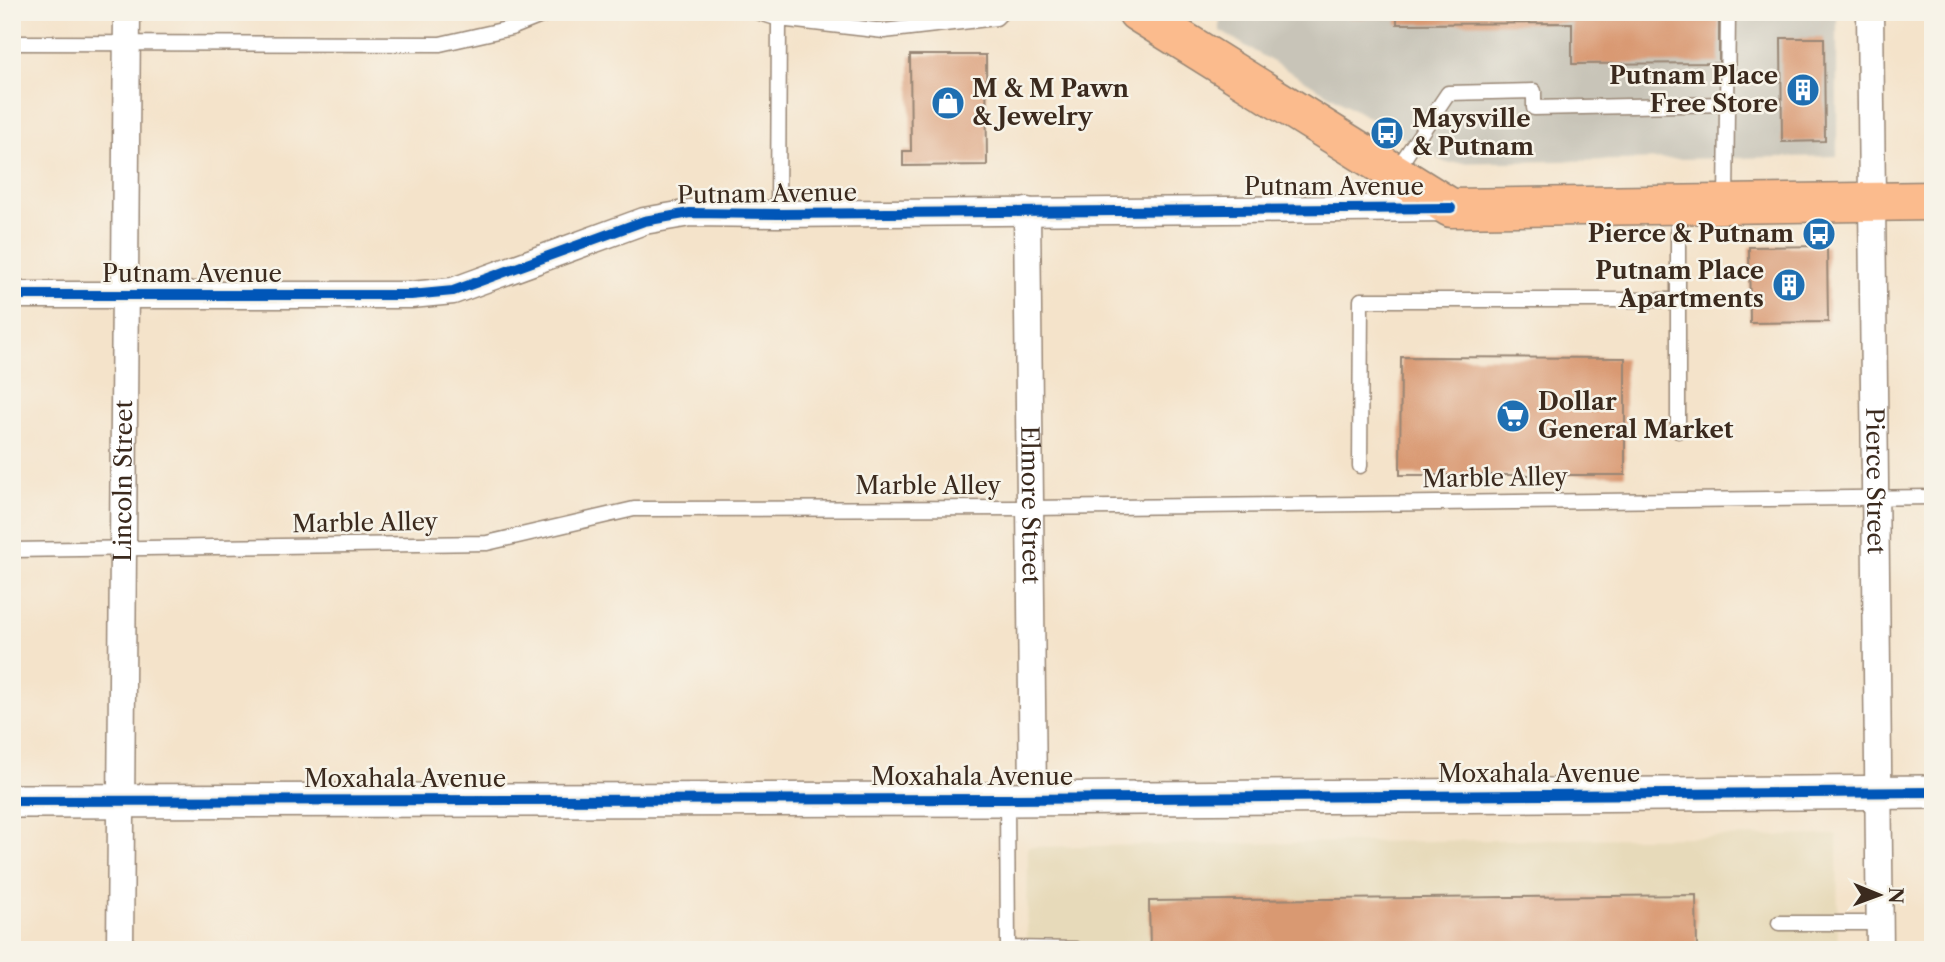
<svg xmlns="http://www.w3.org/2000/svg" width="1945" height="962" font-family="'Libre Caslon Text',serif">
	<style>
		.built { fill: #e7daba }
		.industrial { fill: #c8c4b8 }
		.building { fill: #d99972 }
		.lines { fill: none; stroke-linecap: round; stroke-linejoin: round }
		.service-casing { stroke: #988674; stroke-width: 17 }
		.minor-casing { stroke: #988674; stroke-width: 29 }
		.tertiary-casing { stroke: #988674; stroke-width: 36 }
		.primary-casing { stroke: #988674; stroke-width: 41 }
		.service { stroke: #fff; stroke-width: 14 }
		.minor { stroke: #fff; stroke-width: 26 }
		.tertiary { stroke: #fff; stroke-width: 33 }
		.primary { stroke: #fbbb8d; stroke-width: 38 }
		.cycleway-casing { stroke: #f7f3e8; stroke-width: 15 }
		.cycleway { stroke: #0057b8; stroke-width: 10 }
		.labels { text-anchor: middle; stroke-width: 5; stroke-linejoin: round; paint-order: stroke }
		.poi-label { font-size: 24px; font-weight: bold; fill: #3b2a1e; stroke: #f7f3e8; text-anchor: end }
		.street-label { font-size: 24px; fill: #3b2a1e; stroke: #f7f3e8 }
	</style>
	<rect width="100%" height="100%" fill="#f7f3e8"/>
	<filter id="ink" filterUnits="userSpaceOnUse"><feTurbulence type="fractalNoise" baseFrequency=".0143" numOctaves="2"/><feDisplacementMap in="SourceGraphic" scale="14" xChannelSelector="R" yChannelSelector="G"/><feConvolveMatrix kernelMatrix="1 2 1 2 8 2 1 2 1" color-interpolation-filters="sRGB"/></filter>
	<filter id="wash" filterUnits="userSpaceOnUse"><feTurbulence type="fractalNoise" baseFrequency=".00686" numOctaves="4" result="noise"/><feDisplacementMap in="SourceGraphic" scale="28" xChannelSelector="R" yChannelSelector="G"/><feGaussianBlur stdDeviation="1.57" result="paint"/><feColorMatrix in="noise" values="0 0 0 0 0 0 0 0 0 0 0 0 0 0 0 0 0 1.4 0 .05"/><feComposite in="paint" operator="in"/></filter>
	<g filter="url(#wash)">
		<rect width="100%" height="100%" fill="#f4e3ca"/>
		<path class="built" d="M1837 835 1838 950H1027L1028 847Z"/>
		<path class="industrial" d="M1220 12H1837V156L1446 163 1220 31Z"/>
		<g id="blocks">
			<path class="building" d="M1348 12H1392V18H1348Z
				M1397 12H1719V63L1572 64V23L1397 24Z
				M1781 38H1824L1825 141 1782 142Z
				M910 55H986L987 165 903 166V151H911Z
				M1827 246 1828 322 1750 323 1749 247Z
				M1401 357 1625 358V475H1400Z
				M1696 895 1697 950H1150L1149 901Z"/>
		</g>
	</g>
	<g filter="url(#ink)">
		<use href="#blocks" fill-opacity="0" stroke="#988674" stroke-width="2"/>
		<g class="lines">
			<defs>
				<path id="service" d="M757 12 779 19 884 31 996 18 1002 12
					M12 43 440 44 511 28 551 12
					M1395 172 1448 93 1534 91V108L1727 104
					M1726 203 1728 12
					M778 214 779 19
					M1678 431V206
					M1360 466 1361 300H1678
					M12 550 487 543 634 509 1030 508 1933 497
					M1007 799 1008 950
					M1779 923H1879
					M1008 948 1076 949"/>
				<g id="minor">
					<path id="s1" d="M1870 12 1880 950"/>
					<path id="s2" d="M1027 211 1033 798"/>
					<path d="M12 295H411L453 291 644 221 690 213 778 214 1450 208"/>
					<path id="s3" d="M120 950 127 12"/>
				</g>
				<path id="tertiary" d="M12 801 1007 799 1933 792"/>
				<path id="primary" d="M1137 12 1451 208 1933 201"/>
			</defs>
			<use href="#service" class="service-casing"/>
			<use href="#minor" class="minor-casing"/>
			<use href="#tertiary" class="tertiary-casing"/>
			<use href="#primary" class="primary-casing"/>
			<use href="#service" class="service"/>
			<use href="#minor" class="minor"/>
			<use href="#tertiary" class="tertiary"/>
			<use href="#primary" class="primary"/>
			<defs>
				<path id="cycleway" d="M12 295H411L453 291 644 221 690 213 778 214 1451 208
					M12 801 1007 799 1933 792"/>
			</defs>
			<use href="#cycleway" class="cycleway-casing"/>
			<use href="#cycleway" class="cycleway"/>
		</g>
	</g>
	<defs>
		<symbol id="building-disc" viewBox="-11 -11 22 22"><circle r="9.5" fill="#1f6fb2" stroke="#f7f3e8"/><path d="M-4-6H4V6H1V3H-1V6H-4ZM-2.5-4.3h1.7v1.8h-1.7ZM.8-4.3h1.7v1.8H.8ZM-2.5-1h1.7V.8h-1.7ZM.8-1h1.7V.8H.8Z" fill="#fff"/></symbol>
		<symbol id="shop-disc" viewBox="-11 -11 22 22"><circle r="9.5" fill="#1f6fb2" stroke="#f7f3e8"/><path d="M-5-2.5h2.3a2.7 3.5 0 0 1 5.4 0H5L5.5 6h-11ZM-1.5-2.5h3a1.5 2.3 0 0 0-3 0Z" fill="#fff"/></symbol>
		<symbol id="bus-disc" viewBox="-11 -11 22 22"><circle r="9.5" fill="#1f6fb2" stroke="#f7f3e8"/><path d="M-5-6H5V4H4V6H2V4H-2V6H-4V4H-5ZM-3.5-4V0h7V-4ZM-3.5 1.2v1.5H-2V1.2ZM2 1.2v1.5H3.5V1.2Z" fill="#fff"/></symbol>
		<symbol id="supermarket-disc" viewBox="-11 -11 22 22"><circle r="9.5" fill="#1f6fb2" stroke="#f7f3e8"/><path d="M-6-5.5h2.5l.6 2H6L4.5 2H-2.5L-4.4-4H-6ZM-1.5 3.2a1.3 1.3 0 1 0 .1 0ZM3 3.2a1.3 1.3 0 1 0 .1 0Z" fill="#fff"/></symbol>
	</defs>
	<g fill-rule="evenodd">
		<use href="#building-disc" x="1784" y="71" width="38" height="38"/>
		<use href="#shop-disc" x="929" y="84" width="38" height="38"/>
		<use href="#bus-disc" x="1368" y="114" width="38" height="38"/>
		<use href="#bus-disc" x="1800" y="215" width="38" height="38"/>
		<use href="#building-disc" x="1770" y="266" width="38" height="38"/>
		<use href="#supermarket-disc" x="1494" y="397" width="38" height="38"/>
	</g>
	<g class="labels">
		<g class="poi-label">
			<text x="1778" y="84">Putnam Place<tspan x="1778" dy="28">Free Store</tspan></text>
			<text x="972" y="97" text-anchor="start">M &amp; M Pawn<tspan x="972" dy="28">&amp; Jewelry</tspan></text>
			<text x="1412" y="127" text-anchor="start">Maysville<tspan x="1412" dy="28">&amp; Putnam</tspan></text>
			<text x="1794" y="242">Pierce &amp; Putnam</text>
			<text x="1764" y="279">Putnam Place<tspan x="1764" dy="28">Apartments</tspan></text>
			<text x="1538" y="410" text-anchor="start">Dollar<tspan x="1538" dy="28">General Market</tspan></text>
		</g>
		<g class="street-label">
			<text x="1334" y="195">Putnam Avenue</text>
			<text transform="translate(767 194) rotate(-1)" y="8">Putnam Avenue</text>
			<text x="192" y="282">Putnam Avenue</text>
			<text transform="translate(1495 478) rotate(-1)" y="8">Marble Alley</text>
			<text dy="8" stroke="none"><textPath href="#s3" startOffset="469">Lincoln Street</textPath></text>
			<text dy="8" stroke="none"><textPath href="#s1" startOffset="469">Pierce Street</textPath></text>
			<text x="928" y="494">Marble Alley</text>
			<text dy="8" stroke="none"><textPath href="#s2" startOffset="294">Elmore Street</textPath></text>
			<text transform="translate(365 523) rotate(-1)" y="8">Marble Alley</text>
			<text x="1539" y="782">Moxahala Avenue</text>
			<text x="972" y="785">Moxahala Avenue</text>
			<text x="405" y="787">Moxahala Avenue</text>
		</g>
	</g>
	<rect width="1945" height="962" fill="none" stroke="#f7f3e8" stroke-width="42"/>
	<g transform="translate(1879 895) rotate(91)" stroke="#f7f3e8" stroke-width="5" paint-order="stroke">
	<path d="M0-5L12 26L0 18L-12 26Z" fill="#3b2a1e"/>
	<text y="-10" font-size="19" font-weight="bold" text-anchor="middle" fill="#3b2a1e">N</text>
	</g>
</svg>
